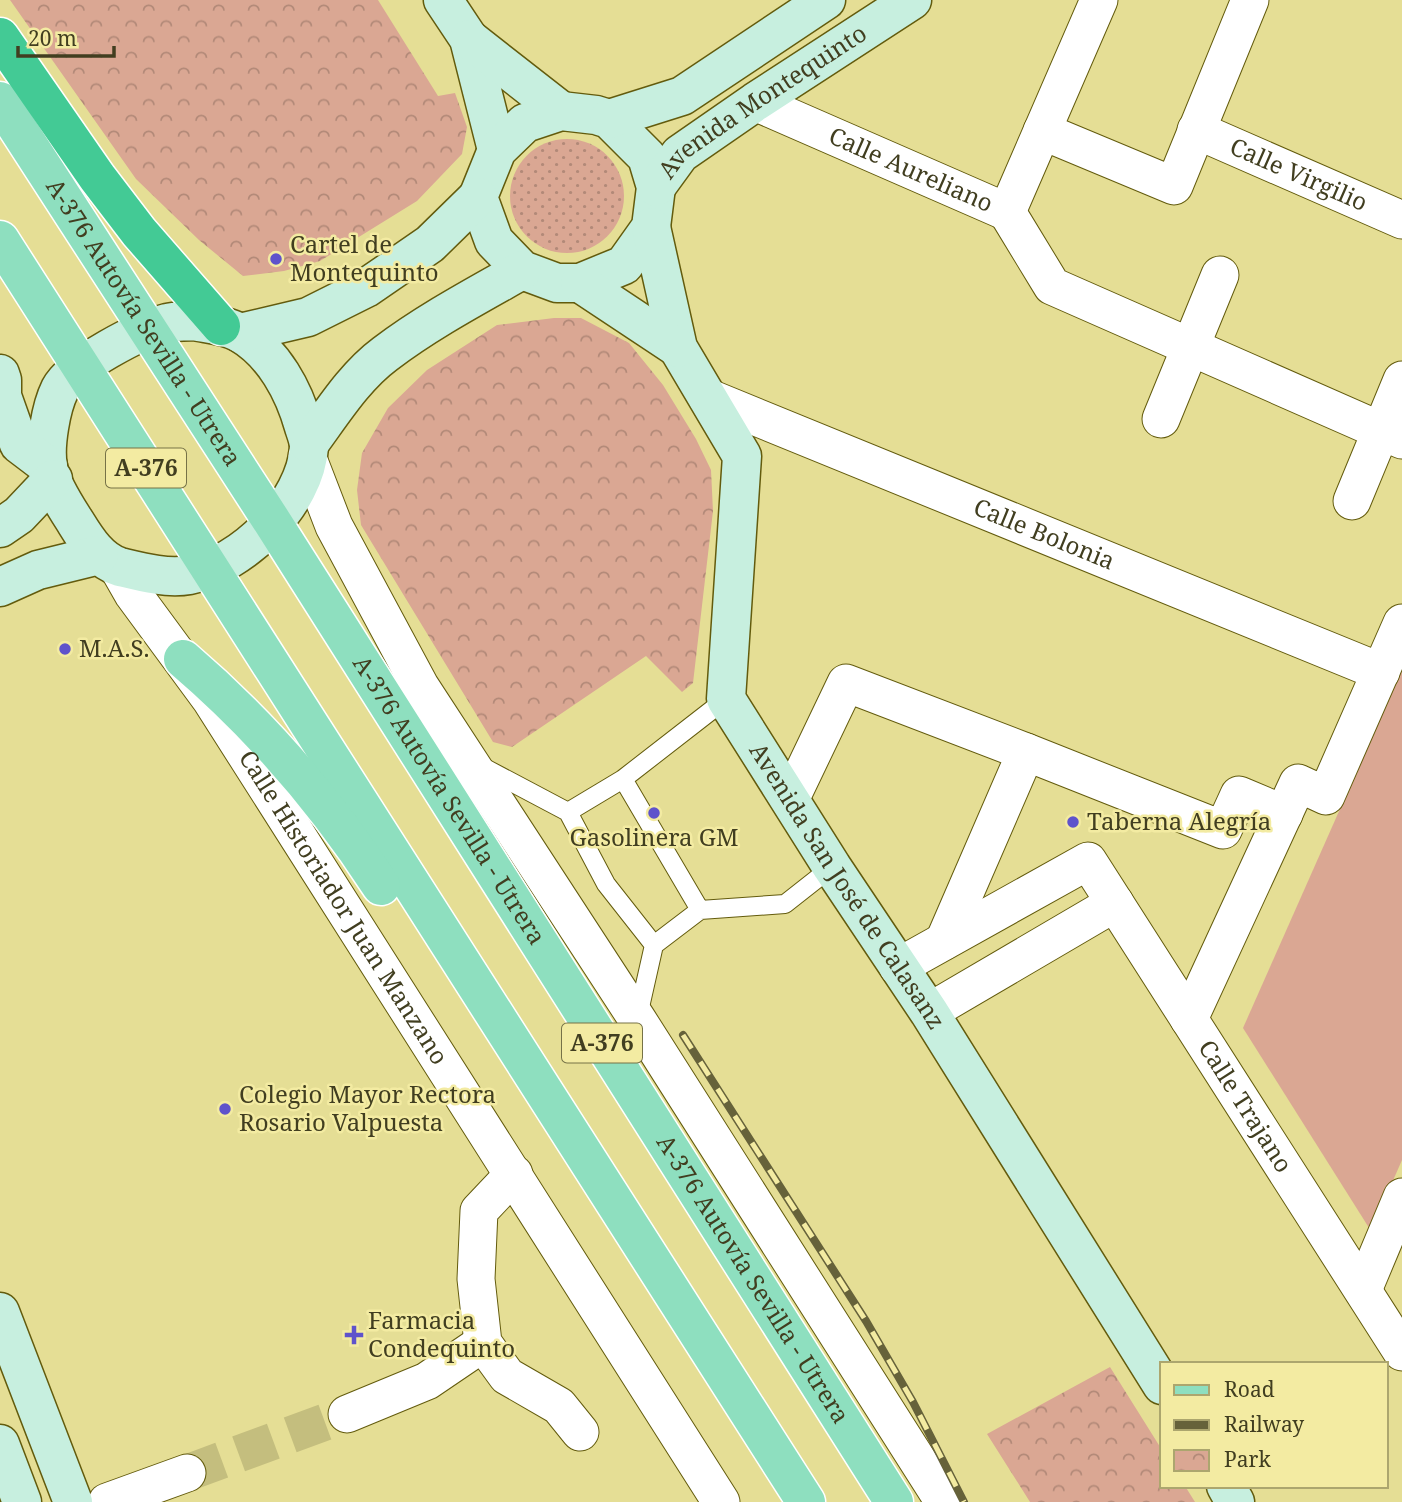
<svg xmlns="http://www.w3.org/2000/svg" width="1402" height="1502" font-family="'Noto Serif',serif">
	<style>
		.grass { fill: url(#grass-dots) }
		.park { fill: url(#park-crowns) }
		.pitch { fill: #daa793 }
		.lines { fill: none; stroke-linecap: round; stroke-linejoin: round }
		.street-tunnel { stroke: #c4be7e; stroke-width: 37; stroke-dasharray: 37 18; stroke-linecap: butt }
		.lane-casing { stroke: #635b0d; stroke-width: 20 }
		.street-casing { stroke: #635b0d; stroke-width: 39 }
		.secondary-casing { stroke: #635b0d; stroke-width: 41 }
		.primary-casing { stroke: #fff; stroke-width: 41 }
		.highway-casing { stroke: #fff; stroke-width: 41 }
		.lane { stroke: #fff; stroke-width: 18 }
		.street { stroke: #fff; stroke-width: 37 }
		.secondary { stroke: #c7efdf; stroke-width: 38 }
		.primary { stroke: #8edfbf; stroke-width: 38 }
		.highway { stroke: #43ca95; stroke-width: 38 }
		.rail-casing { stroke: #66623a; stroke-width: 8 }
		.rail { stroke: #f3eba2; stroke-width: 5; stroke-dasharray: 16; stroke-linecap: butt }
		.poi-dot { fill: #5f53cb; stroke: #f3eba2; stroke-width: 2.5 }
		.labels { text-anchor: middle; stroke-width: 5; stroke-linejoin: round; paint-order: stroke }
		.shield { fill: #f3eba2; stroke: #767247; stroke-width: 2 }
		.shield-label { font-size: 23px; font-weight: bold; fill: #413e20 }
		.street-label { font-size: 24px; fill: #413e20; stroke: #f3eba2 }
		.poi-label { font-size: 24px; fill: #413e20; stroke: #f3eba2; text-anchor: start }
	</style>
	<defs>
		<pattern id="grass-dots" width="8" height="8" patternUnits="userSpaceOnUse" patternTransform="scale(1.75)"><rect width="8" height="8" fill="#daa793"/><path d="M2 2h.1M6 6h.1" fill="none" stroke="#b28978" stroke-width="1.8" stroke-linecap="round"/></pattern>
		<pattern id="park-crowns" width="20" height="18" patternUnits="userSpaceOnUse" patternTransform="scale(1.75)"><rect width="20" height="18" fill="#daa793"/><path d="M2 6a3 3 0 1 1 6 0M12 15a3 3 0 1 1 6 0" fill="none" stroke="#b28978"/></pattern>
	</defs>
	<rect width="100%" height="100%" fill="#e5de95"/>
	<path class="grass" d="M510 196a57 57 0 1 1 114 0a57 57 0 1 1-114 0Z"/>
	<path class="park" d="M10 0H378L438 96 455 93 467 127 462 154 417 201 320 261 284 271 243 276 199 240 136 179Z
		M554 318H581L629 343 663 385 696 439 711 470 713 511 693 683 682 692 646 656 512 747 493 742 361 525 357 490 362 453 388 408 427 370 497 325Z
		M1110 1367 1162 1450V1486H1185L1195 1502H1030L987 1434Z"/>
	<path class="pitch" d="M1402 669V1160L1371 1231 1243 1028Z"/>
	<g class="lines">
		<path class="street-tunnel" d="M187 1473 347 1414"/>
		<defs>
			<path id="lane" d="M481 766 568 812 623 779 700 910 654 945 638 1016
				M623 779 726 699
				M568 812 606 884 654 945
				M700 910 785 904 832 867"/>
			<g id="street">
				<path id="s1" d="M755 102 1007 212 1099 0"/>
				<path id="s2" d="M1196 130 1402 220"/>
				<path d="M1042 131 1174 186 1250 0"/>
				<path d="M1007 212 1052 286 1402 440"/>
				<path id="s3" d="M707 397 1381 672"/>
				<path d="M1161 419 1220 275"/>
				<path d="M307 456 334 526 420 686 637 1019 944 1502"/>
				<path d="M1352 501 1402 380"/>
				<path id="s4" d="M117 566 133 594 211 700 721 1502"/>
				<path d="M1026 752 1223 830 1239 795 1284 814"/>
				<path d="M790 800 846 683 1026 752 944 941"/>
				<path id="s5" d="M898 967 1088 861 1402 1352"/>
				<path d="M929 1012 1115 903"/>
				<path d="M1189 1019 1298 783 1326 796 1402 623"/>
				<path d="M514 1174 479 1211 476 1279 483 1343 507 1376 559 1406 580 1432"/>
				<path d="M1363 1290 1402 1197"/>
				<path d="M347 1414 427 1381 483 1343"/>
				<path d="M107 1502 187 1473"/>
			</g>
			<g id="secondary">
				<path d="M443 0 469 39 497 150"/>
				<path d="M469 39 561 111"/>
				<path d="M561 111 596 115 609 119 647 157 656 187 651 227 624 265 580 283H557L522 270 494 241 478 197 497 150 525 123Z"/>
				<path d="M609 119 682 96 826 0"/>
				<path id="s6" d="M656 187 680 154 755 102 912 0"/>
				<path id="s7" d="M651 227 678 348 742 456 726 699 832 867 929 1012 1162 1385"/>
				<path d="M580 283 678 348"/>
				<path d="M194 321C209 324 226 325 240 333 274 353 294 391 304 427 306 433 309 441 309 447 306 503 242 565 189 575 167 579 141 572 120 567 100 561 87 541 76 523 66 507 51 485 48 467 44 446 51 407 60 389 73 364 140 330 167 323 176 321 185 322 194 321Z"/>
				<path d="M240 333 308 317 366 288 430 244 478 197"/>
				<path d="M0 374 2 380V396L19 444 48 466"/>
				<path d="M309 444C332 413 354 377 385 354 427 322 476 296 522 270"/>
				<path d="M0 528 19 515 53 479"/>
				<path d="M0 587 38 570 99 555"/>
				<path d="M0 1312 73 1502"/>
				<path d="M0 1444 22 1502"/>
				<path d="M1226 1486 1235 1502"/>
			</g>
			<g id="primary">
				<path id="s8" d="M0 101 273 523 894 1502"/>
				<path d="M0 240 806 1502"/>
				<path d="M183 659C260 725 326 801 381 886"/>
			</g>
			<path id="highway" d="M0 37 97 177 139 232 221 326"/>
		</defs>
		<use href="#lane" class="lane-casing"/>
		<use href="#street" class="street-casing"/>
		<use href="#secondary" class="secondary-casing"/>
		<use href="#primary" class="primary-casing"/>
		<use href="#highway" class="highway-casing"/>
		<use href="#lane" class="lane"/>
		<use href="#street" class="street"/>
		<use href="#secondary" class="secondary"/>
		<use href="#primary" class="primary"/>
		<use href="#highway" class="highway"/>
		<defs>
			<path id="rail" d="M683 1035 866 1321 913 1402 964 1502"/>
		</defs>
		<use href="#rail" class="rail-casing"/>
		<use href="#rail" class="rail"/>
	</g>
	<g class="poi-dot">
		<circle cx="276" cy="259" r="7"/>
		<circle cx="65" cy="649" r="7"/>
		<circle cx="654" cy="813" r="7"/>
		<circle cx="1073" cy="822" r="7"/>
		<circle cx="225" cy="1109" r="7"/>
		<path d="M350.5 1324.5h7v7h7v7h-7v7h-7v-7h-7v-7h7z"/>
	</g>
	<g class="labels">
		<g class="shield">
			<rect x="106" y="448.5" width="80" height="39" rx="5"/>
			<rect x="562" y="1023.5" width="80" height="39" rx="5"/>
		</g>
		<g class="shield-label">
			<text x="146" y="476">A-376</text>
			<text x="602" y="1051">A-376</text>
		</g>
		<g class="street-label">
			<text dy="8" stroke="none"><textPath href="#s6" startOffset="138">Avenida Montequinto</textPath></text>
			<text dy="8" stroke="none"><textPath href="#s1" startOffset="170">Calle Aureliano</textPath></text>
			<text dy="8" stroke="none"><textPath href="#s2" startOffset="112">Calle Virgilio</textPath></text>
			<text dy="8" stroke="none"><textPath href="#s8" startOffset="264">A-376 Autovía Sevilla - Utrera</textPath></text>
			<text dy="8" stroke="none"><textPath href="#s3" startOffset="364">Calle Bolonia</textPath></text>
			<text dy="8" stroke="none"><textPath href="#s8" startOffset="831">A-376 Autovía Sevilla - Utrera</textPath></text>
			<text dy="8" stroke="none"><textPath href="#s7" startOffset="716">Avenida San José de Calasanz</textPath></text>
			<text dy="8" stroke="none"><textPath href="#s4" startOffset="410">Calle Historiador Juan Manzano</textPath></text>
			<text dy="8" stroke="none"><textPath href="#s5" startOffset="509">Calle Trajano</textPath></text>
			<text dy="8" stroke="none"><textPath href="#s8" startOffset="1398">A-376 Autovía Sevilla - Utrera</textPath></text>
		</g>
		<g class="poi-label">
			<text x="290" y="253">Cartel de<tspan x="290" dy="28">Montequinto</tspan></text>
			<text x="79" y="657">M.A.S.</text>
			<text x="1087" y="830">Taberna Alegría</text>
			<text x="654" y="846" text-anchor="middle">Gasolinera GM</text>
			<text x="239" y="1103">Colegio Mayor Rectora<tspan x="239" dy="28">Rosario Valpuesta</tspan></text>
			<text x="368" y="1329">Farmacia<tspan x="368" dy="28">Condequinto</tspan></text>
		</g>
	</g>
	<rect x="1160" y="1362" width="228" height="126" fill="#f3eba2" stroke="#aca66e" stroke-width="2"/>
	<rect x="1174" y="1385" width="35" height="10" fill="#8edfbf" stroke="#aca66e" stroke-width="2"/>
	<text x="1224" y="1397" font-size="21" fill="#413e20">Road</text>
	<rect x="1174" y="1420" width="35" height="10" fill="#66623a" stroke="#aca66e" stroke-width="2"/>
	<text x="1224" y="1432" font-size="21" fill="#413e20">Railway</text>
	<rect x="1174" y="1450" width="35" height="21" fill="url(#park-crowns)" stroke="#aca66e" stroke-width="2"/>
	<text x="1224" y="1467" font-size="21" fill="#413e20">Park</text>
	<path d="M18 46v10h96v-10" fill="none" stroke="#413e20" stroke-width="3.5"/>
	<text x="28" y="46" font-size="21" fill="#413e20" stroke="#f3eba2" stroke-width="5" paint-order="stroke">20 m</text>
</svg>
